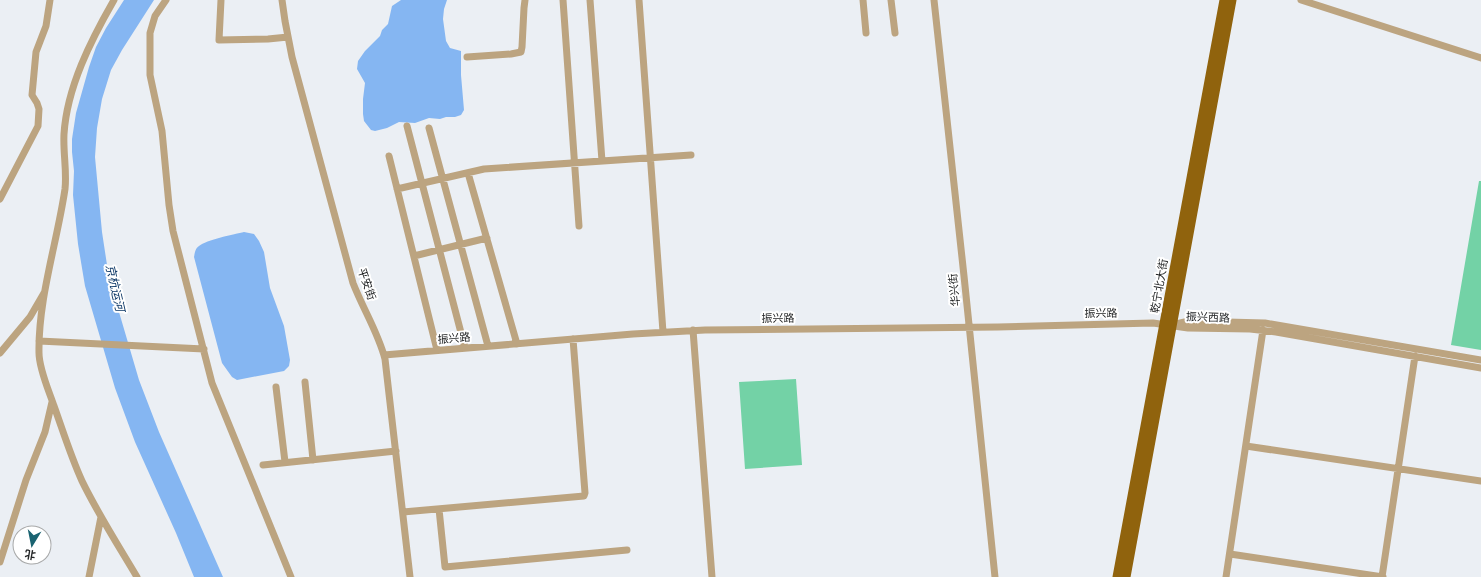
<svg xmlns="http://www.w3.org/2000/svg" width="1481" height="577" font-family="'Archivo Narrow','Noto Sans SC',sans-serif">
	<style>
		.green { fill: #73d2a6 }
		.water { fill: #85b6f2 }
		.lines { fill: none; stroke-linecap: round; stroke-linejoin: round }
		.minor { stroke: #bca480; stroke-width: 7 }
		.major { stroke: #90630d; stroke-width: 9 }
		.labels { text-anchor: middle; stroke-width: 4; stroke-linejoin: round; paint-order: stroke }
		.street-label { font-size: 11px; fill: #232526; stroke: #fff }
		.water-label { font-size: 12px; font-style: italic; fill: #0b3665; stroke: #fff }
	</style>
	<rect width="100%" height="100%" fill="#ebeff4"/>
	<path class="green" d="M1479 181H1481V350L1451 345Z
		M796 379 802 465 745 469 739 382Z"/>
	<path class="water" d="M124 0H154L122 50 111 70 102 99 97 128 95 157 102 232 109 278 139 380 159 432 223 577H194L176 533 135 442 115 388 85 286 78 244 73 195 74 171 72 152V139L76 113 89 67 96 47 106 28Z
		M401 0H447L444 9 443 19 446 41 450 48 461 51V75L464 110 461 115 455 117H446L440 119 429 118 415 123 399 122 387 128 375 131 371 130 364 121 363 114V99L365 83 357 69 358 61 365 51 380 36 382 30 388 24 392 6Z
		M244 232 254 234 259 241 264 252 270 288 284 326 290 360 289 366 284 371 237 380 232 377 222 363 194 257C195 252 195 249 199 246 206 240 235 234 244 232Z"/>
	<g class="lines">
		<path class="minor" d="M114 0C91 40 67 87 64 134 63 153 67 171 65 189 57 243 38 299 39 353 39 369 49 391 54 406 63 431 71 457 82 481 98 514 118 545 137 577
			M166 0 155 16 150 33V75L162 131 169 205 173 231 212 383 291 577
			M221 0 219 40 268 39 288 37
			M282 0 285 21 292 57 353 283C363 309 378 332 385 359L410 577
			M563 0 579 226
			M590 0 602 161
			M639 0 663 332
			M863 0 866 33
			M891 0 895 33
			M934 0 964 276 995 577
			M1301 0 1481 58
			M467 57 511 54 521 52 522 47 524 8 525 0
			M407 126 465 348
			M429 128 488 346
			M389 156 437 350
			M468 173 517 344
			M397 189 484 169 691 155
			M0 199 38 126 39 109 37 103 32 95 36 52 46 26 50 0
			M414 256 487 238
			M1176 324 1189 321 1265 323 1481 360
			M693 330 712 577
			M39 341 204 349
			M0 353 30 317 44 293
			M384 355 633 334 705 330 998 327 1153 323 1188 328 1250 329 1276 332 1481 368
			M305 382 313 460
			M276 387 285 462
			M1246 446 1481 481
			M263 465 396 451
			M439 509 445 567 627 550
			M403 512 584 496 585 493 573 339
			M1230 554 1383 577
			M0 562 26 480 45 432 52 402
			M89 577 101 517
			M1226 577 1263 330
			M1382 577 1415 356"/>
		<path class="major" d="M1117 577 1224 0
			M1126 577 1232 0"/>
	</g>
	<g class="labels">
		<g class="street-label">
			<text transform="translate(367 284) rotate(71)" y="4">平安街</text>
			<text transform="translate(1159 286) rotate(-80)" y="4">乾宁北大街</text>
			<text transform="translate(954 290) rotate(-96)" y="4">华兴街</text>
			<text transform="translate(1101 313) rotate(-1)" y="4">振兴路</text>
			<text transform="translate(1208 317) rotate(2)" y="4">振兴西路</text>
			<text transform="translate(778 318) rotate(-1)" y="4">振兴路</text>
			<text transform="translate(454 338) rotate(-5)" y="4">振兴路</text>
		</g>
		<g class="water-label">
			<text transform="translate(115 288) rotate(77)" y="4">京杭运河</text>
		</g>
	</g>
	<g transform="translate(32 545) rotate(190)"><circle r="19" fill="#ffffff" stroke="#a7a8a8"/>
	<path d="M0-3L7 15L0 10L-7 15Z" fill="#1a6371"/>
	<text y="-6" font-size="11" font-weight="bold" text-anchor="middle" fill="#232526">北</text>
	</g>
</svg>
